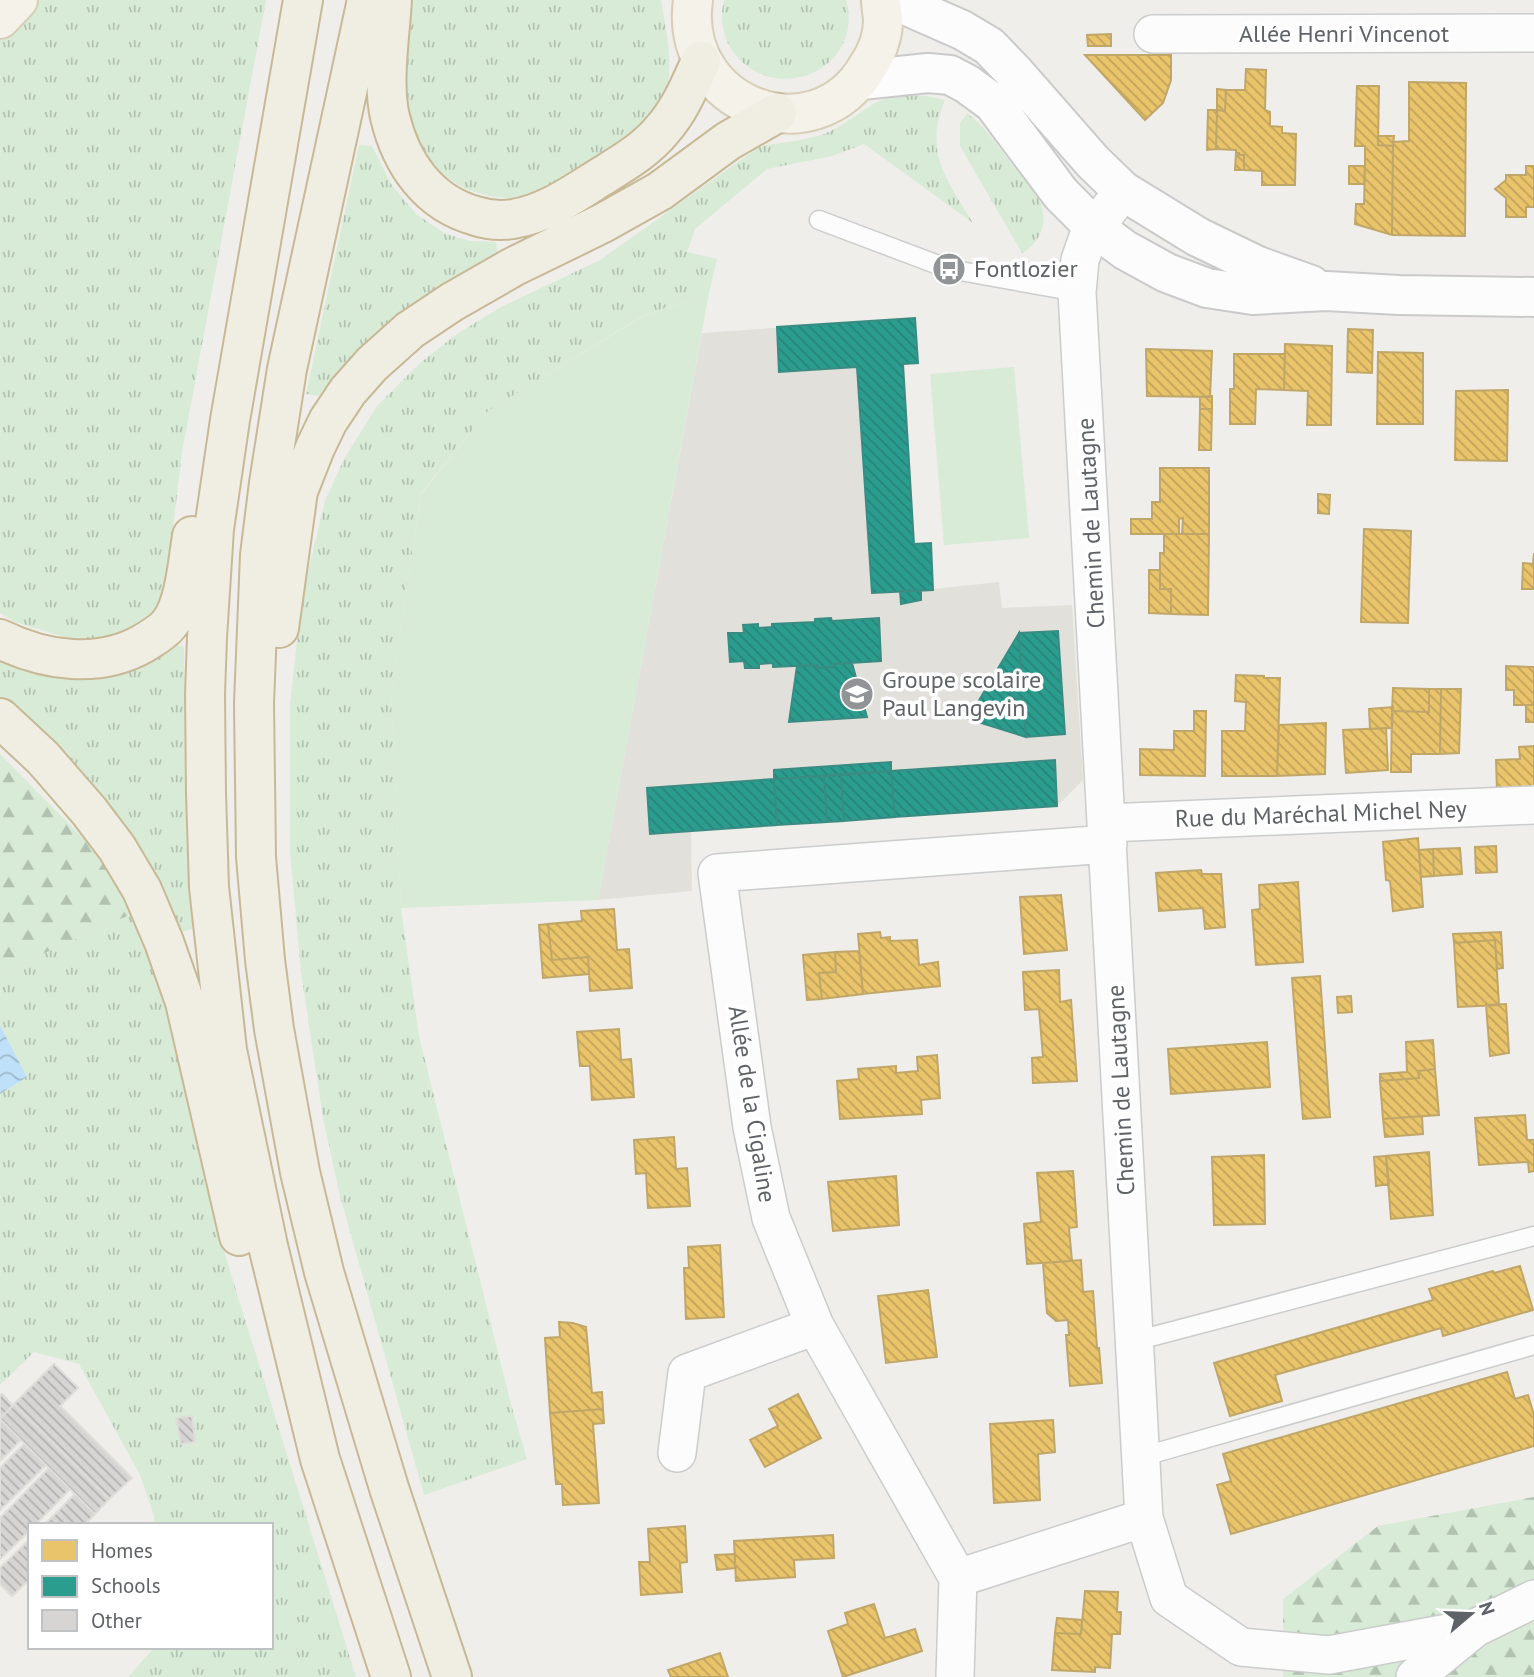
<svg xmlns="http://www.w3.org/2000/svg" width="1534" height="1677" font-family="'PT Sans',sans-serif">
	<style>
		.education { fill: #e2e0da }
		.grass { fill: url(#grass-tufts) }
		.forest { fill: url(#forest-firs) }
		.park { fill: #d8ebd6 }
		.water { fill: url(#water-waves) }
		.homes { fill: url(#homes-back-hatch); stroke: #c0a769; stroke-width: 2 }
		.schools { fill: url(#schools-back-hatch); stroke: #3a8c83; stroke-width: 2 }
		.building { fill: url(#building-back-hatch); stroke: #deddd9; stroke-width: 2 }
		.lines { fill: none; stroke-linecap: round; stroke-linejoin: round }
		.lane-casing { stroke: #cbcccc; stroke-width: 21 }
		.street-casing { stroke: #cbcccc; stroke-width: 40 }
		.secondary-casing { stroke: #cacacb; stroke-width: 42 }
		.primary-casing { stroke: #d7ceb8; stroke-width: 42 }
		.highway-casing { stroke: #c8b996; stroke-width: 42 }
		.lane { stroke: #fdfcfc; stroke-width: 18 }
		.street { stroke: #fdfcfc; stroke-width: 37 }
		.secondary { stroke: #fdfcfc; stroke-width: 38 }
		.primary { stroke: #f4f2e9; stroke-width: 38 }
		.highway { stroke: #f0ede3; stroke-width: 38 }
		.labels { text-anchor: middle; stroke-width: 7; stroke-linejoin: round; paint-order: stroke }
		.street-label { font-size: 24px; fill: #5f6368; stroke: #fff }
		.poi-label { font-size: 24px; fill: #5f6368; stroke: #fff; text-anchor: start }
	</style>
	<defs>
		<pattern id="grass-tufts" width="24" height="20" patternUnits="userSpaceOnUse" patternTransform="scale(1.75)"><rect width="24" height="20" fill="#d8ebd6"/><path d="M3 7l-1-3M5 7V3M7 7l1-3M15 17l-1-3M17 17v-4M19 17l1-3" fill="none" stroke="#b2c2b1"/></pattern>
		<pattern id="forest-firs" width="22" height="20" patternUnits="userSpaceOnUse" patternTransform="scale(1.75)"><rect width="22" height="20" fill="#d8ebd6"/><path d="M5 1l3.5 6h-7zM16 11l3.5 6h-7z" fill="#b2c2b1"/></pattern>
		<pattern id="water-waves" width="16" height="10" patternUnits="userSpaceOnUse" patternTransform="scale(1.75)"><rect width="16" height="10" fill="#bfe0f9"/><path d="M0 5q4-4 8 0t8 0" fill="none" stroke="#9eb9cd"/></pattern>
		<pattern id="homes-back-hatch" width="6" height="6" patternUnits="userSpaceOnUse" patternTransform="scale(1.75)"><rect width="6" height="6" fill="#e9c46a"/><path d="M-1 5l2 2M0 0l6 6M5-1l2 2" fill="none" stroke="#c0a35b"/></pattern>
		<pattern id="schools-back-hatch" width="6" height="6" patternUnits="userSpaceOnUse" patternTransform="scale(1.75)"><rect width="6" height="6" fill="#2a9d8f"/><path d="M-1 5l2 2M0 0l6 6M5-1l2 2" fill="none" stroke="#278479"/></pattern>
		<pattern id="building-back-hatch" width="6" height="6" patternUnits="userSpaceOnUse" patternTransform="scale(1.75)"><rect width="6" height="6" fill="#d6d5d3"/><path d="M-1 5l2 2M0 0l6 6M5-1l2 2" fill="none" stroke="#b1b0af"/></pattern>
	</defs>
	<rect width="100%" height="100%" fill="#efeeea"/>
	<path class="education" d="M915 318 918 363 903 364 914 543H931L934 589 999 582 1002 608 1072 605 1083 780 1057 806 691 831 692 891 598 900 702 333Z"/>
	<path class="grass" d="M34 0H266L182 452 165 595 154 611 128 629 99 641 68 638 15 622 0 613V36Z
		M408 0H661C665 27 676 69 664 95 656 113 639 125 625 138 587 171 536 210 483 194 472 191 463 189 454 182 441 173 427 163 421 148 401 102 407 49 408 0Z
		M724 0H846C866 70 770 111 730 47 722 34 720 15 724 0Z
		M899 95 927 96 945 100C923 151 947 180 973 223L864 144 832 156 767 169 695 229 687 252 717 259 709 293 642 316 488 411 421 493 391 693 401 908 419 1036 512 1408 527 1459 424 1495 340 1196 323 1118 301 972 290 852V704L297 641 307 576 325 501 344 459 377 406 420 363 457 334 501 307 600 260 759 147C781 142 803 141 824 134 844 126 859 112 877 102 884 99 892 97 899 95Z
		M967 113C985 127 997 144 1010 162 1018 173 1036 191 1040 202 1049 223 1040 243 1022 253L960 146V123Z
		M359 145 372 146 391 184 416 214 446 234 470 241 496 242 498 259 379 334 318 396 306 394Z
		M172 642 184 647 185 766 193 929 176 933 72 768 0 698V658L29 672 62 678 90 677Z
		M136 912 164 996 226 1258 356 1677H128L155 1647H271V1525H154V1516L140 1475 79 1364 34 1352 0 1385V1094L27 1077 0 1025V973Z"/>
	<path class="forest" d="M0 754 91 846 136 912 0 973Z
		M1534 1497V1677H1283V1599L1378 1526Z"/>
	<path class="park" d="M709 293 598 900 401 908 391 693 421 494 488 411 643 316Z
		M1014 367 1029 538 944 545 930 374Z"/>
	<path class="water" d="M0 1025 27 1077 0 1094Z"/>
	<path class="homes" d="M1111 34V46H1088L1087 35Z
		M1085 55H1171V80L1163 103 1145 120Z
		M1246 69 1266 70 1265 110 1270 112V126L1282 127V133L1296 134 1295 185H1262V171L1244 170V155H1239V153H1236V150L1216 149 1217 110 1225 111 1226 90H1245Z
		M1409 82 1466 83 1465 236 1392 235 1393 142 1409 141Z
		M1357 86H1379L1378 145 1393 146 1392 235 1355 224 1356 204H1364L1365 166V146H1355Z
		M1217 89 1226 90 1225 111 1217 110Z
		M1208 110H1217L1216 149 1207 150Z
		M1378 136H1394L1393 146 1378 145Z
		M1236 153H1239V155H1244V170H1235Z
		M1349 166H1365L1364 184H1349Z
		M1526 166H1534V207H1526V217H1506V198L1495 189 1506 180V175H1526Z
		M1348 329 1373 330 1372 373 1347 372Z
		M1285 344 1332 346 1331 425H1307L1308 391 1284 390Z
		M1146 349 1212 351 1210 397 1147 396Z
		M1378 352 1423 353V424H1377Z
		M1234 354H1285L1284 390 1256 389 1255 424H1230V389H1234Z
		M1508 390 1507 461 1455 460 1456 391Z
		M1212 396V409H1200V397Z
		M1200 409H1212L1211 450H1199Z
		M1160 468H1209V534H1182L1183 518 1179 519V534H1131V519H1152V502H1160Z
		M1318 494 1330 495 1329 514 1318 513Z
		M1364 529 1411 531 1408 623 1361 622Z
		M1164 534H1209L1208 615 1171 614V589H1160V553H1164Z
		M1534 553V589H1522L1523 563 1533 564Z
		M1149 570H1160V589H1171V614L1149 613Z
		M1506 666 1534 667V705H1514V690H1506Z
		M1236 675 1264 676V678H1280L1277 776H1222V731H1245L1246 702 1235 701Z
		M1393 688 1429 689V712L1392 711Z
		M1429 689H1441L1440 754H1411V772H1391L1392 711 1429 712Z
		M1441 689H1461L1459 753 1440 754Z
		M1526 705H1534V722H1526Z
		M1393 707 1392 728 1370 729 1369 709Z
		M1194 711H1206L1205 776 1140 775V749L1174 750V731H1194Z
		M1326 723 1325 774 1277 776 1279 725Z
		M1386 728 1388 770 1346 773 1343 730Z
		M1534 746V788L1497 791 1496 760 1520 759 1519 747Z
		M1418 838 1423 907 1393 911 1390 881 1386 880 1383 842Z
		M1496 846 1497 872 1476 873 1475 847Z
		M1460 848 1462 874 1434 876 1433 849Z
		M1433 849 1434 876 1421 877 1419 850Z
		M1201 870 1202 874H1221L1225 927 1205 929 1203 908 1159 911 1156 873Z
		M1298 882 1303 962 1256 965 1252 910 1260 909 1259 885Z
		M1061 895 1067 950 1024 954 1020 897Z
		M614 909 617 950 629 949 632 988 590 991 588 957 552 960 548 924 582 921 581 911Z
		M548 924 552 960 588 957 589 974 543 978 539 925Z
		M880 932 881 938 890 937V941L917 940 919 965 938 962 940 986 863 994 858 934Z
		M1501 932 1503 968 1497 969 1495 940 1454 943 1453 934Z
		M1495 940 1499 1005 1458 1007 1454 943Z
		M859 951 863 994 822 999 819 973 836 972 835 952Z
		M835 952 836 972 819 973 822 999 807 1000 803 955Z
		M1059 970 1060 1002 1071 1000 1077 1081 1033 1083 1032 1058 1043 1057 1039 1009 1025 1010 1023 972Z
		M1320 976 1330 1117 1303 1119 1292 978Z
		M1351 996 1352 1012 1338 1013 1337 997Z
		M1506 1004 1509 1053 1490 1056 1486 1005Z
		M619 1029 621 1060 631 1059 634 1097 592 1100 590 1066H580L577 1032Z
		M1433 1040 1435 1069 1418 1071 1419 1078 1380 1081V1074L1407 1072 1406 1042Z
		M1267 1042 1270 1087 1171 1094 1168 1049Z
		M937 1055 940 1098 921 1100 922 1114 840 1119 837 1081 859 1079 858 1069 896 1066V1073L918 1071 917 1057Z
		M1435 1069 1439 1115 1383 1119 1380 1081 1419 1078 1418 1071Z
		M1525 1115 1527 1140H1534V1171L1529 1172 1528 1162 1479 1165 1475 1118Z
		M1422 1116 1423 1134 1385 1137 1383 1119Z
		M674 1137 676 1169 687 1168 690 1206 648 1208 646 1173 636 1174 634 1140Z
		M1429 1152 1433 1215 1391 1219 1386 1156Z
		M1264 1155 1265 1224 1214 1225 1212 1157Z
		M1386 1156 1389 1184 1376 1186 1374 1157Z
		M1073 1171 1077 1227 1069 1228 1072 1261 1027 1264 1024 1224 1041 1222 1037 1173Z
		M896 1176 899 1225 833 1231 828 1182Z
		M720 1245 724 1317 686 1319 684 1268H689L688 1247Z
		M1081 1260 1083 1292 1093 1291 1097 1348H1099L1102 1383 1070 1386 1066 1335H1069L1068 1320 1056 1321 1047 1313 1043 1263Z
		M1520 1266 1533 1310 1443 1336 1441 1328 1275 1375 1282 1401 1230 1416 1214 1363 1433 1300 1429 1289 1493 1271 1494 1273Z
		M928 1290 937 1357 886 1363 878 1296Z
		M559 1322 573 1323 586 1327 592 1393 602 1392 603 1409 550 1413 545 1338 560 1337Z
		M1507 1372 1515 1399 1528 1395 1534 1415V1446L1231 1534 1217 1485 1231 1481 1223 1454Z
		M798 1394 821 1438 765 1467 750 1440 778 1426 769 1409Z
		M603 1409 604 1423 593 1424 599 1503 563 1505 562 1484H556L550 1413Z
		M1053 1420 1055 1452 1038 1454 1040 1500 994 1503 990 1424Z
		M685 1526 687 1562 680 1563 682 1592 641 1595 639 1562H650L648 1529Z
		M833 1535 834 1558 794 1560 795 1577 736 1581 734 1541Z
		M735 1554V1568L717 1570 715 1555Z
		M1085 1591 1118 1592 1117 1612H1121L1120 1634H1112L1110 1668 1095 1667V1672L1052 1670 1055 1633 1081 1634Z
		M874 1604 885 1638 915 1629 922 1651 843 1677 828 1631 848 1624 845 1613Z
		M1057 1618 1082 1620 1081 1634 1055 1633Z
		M720 1653 728 1677H671L668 1670Z"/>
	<path class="schools" d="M915 318 918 363 903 364 914 544 931 543 933 590 872 593 857 367 779 372 777 327Z
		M921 590V600L901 604 900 591Z
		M831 618 832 621 879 618 881 661 833 664V667L817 668V665L773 667V663L759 664V668H745L744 661 730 662 728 633H744L743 625 758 624V628L772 627V624L815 622V619Z
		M1058 631 1065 734 1026 737 1023 698 1012 699 1010 672H1021L1019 633Z
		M1019 633 1021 672H1010L1012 699 1023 698 1026 737 968 719Z
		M852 663 867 717 789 722 797 666 817 665V668L833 667V664Z
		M1055 760 1057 806 895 817 891 771Z
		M891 762V771L774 779V770Z
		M891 771 895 817 844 821 841 775Z
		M841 775 844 821 827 822 824 776Z
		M824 776 827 822 777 825 774 779Z
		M774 779 777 825 650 834 647 788Z"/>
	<path class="building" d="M54 1364 78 1388 60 1406 132 1478 109 1499 14 1404Z
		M2 1394 13 1406 0 1418V1395Z
		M14 1404 109 1499 95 1514 0 1419Z
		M192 1416 195 1442 181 1444 176 1418Z
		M0 1419 21 1440 0 1461Z
		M24 1444 46 1465 0 1510V1468Z
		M49 1468 70 1489 35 1525H30V1530L0 1559V1518Z
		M75 1494 95 1514 84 1525H44Z
		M30 1539V1579L12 1596 0 1584V1568Z"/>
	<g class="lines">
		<defs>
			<path id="lane" d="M819 220 949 269 1077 292
				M1135 1341 1534 1236
				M1141 1457 1534 1345"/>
			<path id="street" d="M1153 34 1534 33
				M1123 191 1088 237 1080 260 1077 292 1144 1518 1169 1598 1241 1647 1329 1655 1475 1628
				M1107 823 1534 805
				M1108 844 717 873 752 1127 771 1218 815 1326 958 1578 1144 1518
				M677 1453 687 1373 815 1326
				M955 1677 958 1578
				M1415 1677 1475 1628 1534 1599"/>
			<path id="secondary" d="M894 0 962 30 989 46 1015 73 1093 162 1123 191 1198 237 1258 266 1311 285
				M861 80 928 73 950 75 967 84 993 103 1061 194 1094 227 1125 250 1167 273 1207 288 1253 295 1326 291 1399 295 1534 297"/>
			<path id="primary" d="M693 0C678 106 815 158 868 66 876 54 883 37 883 21 883 14 881 7 881 0
				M0 19 18 0"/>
			<path id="highway" d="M303 0 230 420 214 529 207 637 205 694 206 793 209 887 227 1050 268 1246 320 1459 391 1677
				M367 0 287 369 269 483 260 555 254 703 256 857 265 960 274 1029 300 1172 324 1272 389 1488 452 1677
				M392 0C390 35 382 83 390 117 401 163 428 203 476 216 488 220 500 221 513 219 545 214 572 195 599 178 621 164 645 151 662 130 680 110 690 85 701 61
				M279 628 298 491 315 448 328 421 348 391 372 364 410 330 452 302 513 267 603 223 660 191 728 141 777 113
				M0 639C45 661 99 669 144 643 152 638 163 632 169 624 185 605 188 560 192 536
				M0 718 43 758 89 811 117 848 142 890 164 942 185 1002 239 1236"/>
		</defs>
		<use href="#lane" class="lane-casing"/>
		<use href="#street" class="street-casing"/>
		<use href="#secondary" class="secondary-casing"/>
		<use href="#primary" class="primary-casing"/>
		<use href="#highway" class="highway-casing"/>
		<use href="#lane" class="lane"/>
		<use href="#street" class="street"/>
		<use href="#secondary" class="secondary"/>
		<use href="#primary" class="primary"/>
		<use href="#highway" class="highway"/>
	</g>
	<defs>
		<symbol id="bus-disc" viewBox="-11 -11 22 22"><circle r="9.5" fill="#919496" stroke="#fff"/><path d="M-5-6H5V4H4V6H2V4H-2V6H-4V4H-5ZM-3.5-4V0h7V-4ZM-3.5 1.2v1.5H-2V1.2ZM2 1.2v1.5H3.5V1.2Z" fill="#fff"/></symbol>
		<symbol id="school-disc" viewBox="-11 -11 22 22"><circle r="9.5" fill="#919496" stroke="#fff"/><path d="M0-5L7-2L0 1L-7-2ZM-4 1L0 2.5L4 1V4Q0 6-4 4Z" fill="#fff"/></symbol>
	</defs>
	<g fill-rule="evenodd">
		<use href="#bus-disc" x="930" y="250" width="38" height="38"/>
		<use href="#school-disc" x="838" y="675" width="38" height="38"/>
	</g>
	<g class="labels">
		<g class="street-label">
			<text x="1344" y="42">Allée Henri Vincenot</text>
			<text transform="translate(1091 523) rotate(-93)" y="8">Chemin de Lautagne</text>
			<text transform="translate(1321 814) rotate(-2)" y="8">Rue du Maréchal Michel Ney</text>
			<text transform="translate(1121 1090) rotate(-93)" y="8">Chemin de Lautagne</text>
			<text transform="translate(752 1104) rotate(81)" y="8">Allée de la Cigaline</text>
		</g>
		<g class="poi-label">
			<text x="974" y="277">Fontlozier</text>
			<text x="882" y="688">Groupe scolaire<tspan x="882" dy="28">Paul Langevin</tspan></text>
		</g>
	</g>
	<rect x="28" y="1523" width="245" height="126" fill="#ffffff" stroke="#bfc1c3" stroke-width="2"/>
	<rect x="42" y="1540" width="35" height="21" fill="#e9c46a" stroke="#bfc1c3" stroke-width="2"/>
	<text x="91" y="1558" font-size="21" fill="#5f6368">Homes</text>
	<rect x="42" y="1576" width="35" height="21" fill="#2a9d8f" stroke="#bfc1c3" stroke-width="2"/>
	<text x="91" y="1593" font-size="21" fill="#5f6368">Schools</text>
	<rect x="42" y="1610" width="35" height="21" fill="#d6d5d3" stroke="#bfc1c3" stroke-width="2"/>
	<text x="91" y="1628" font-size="21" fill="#5f6368">Other</text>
	<g transform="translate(1471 1614) rotate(71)" stroke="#ffffff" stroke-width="5" paint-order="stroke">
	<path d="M0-5L12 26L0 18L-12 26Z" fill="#5f6368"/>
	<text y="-10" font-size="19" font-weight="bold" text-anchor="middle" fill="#5f6368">N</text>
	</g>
</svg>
